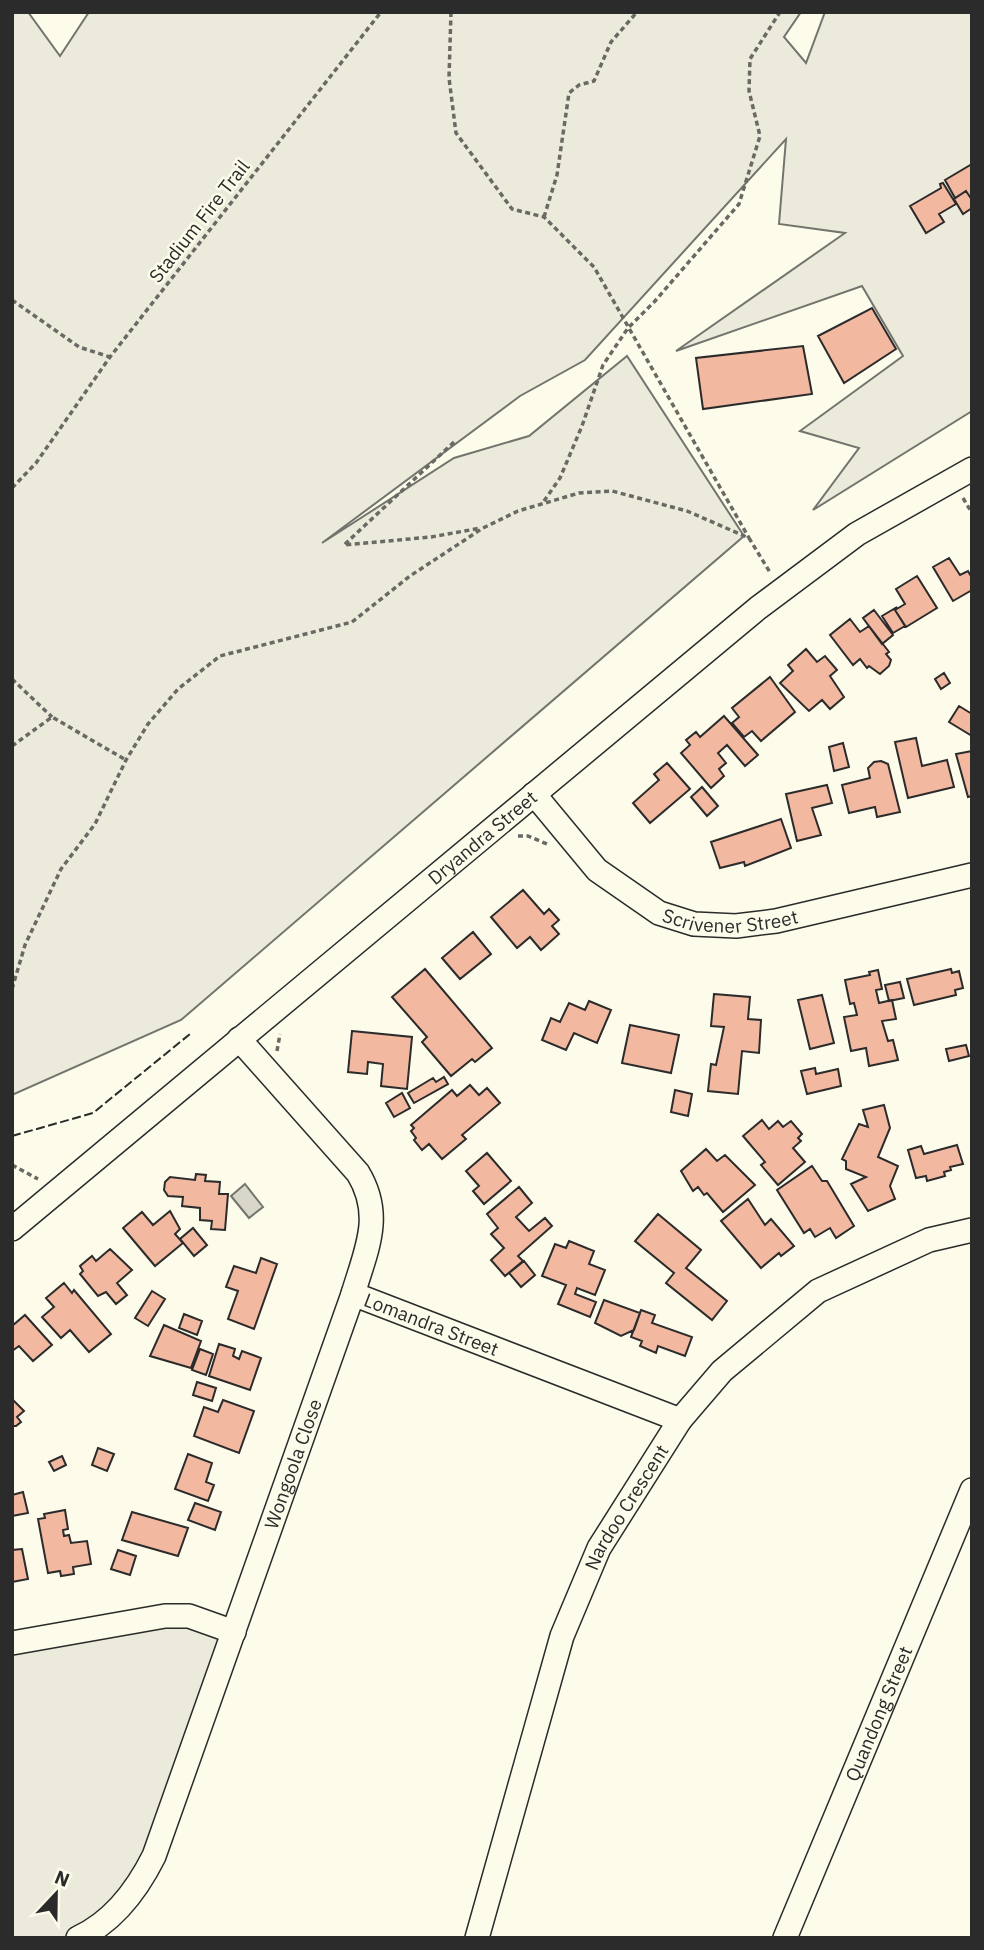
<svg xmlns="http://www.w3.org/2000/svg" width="984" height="1950" font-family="'IBM Plex Sans',sans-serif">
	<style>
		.green { fill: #ecebdb; stroke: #74746e; stroke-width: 2 }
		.water { fill: #d8d7c9; stroke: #74746e; stroke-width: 2 }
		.building { fill: #f2b8a0; stroke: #2b2b2b; stroke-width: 2 }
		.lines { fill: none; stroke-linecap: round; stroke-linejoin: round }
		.minor-casing { stroke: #2b2b2b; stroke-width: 26 }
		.path { stroke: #6a6964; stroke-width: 3.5; stroke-dasharray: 5 3.5; stroke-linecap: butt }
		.minor { stroke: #fdfbea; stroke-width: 23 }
		.fence { stroke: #2b2b2b; stroke-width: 2; stroke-dasharray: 9 3.5; stroke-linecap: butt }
		.labels { text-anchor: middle; stroke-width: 5; stroke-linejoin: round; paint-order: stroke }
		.street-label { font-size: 19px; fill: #2b2b2b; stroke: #fdfbea }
	</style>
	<rect width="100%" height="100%" fill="#fdfbea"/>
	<path class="green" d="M12 12H28L60 56 89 12H801L784 37 806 63 825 12H972V411L813 510 859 448 800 431 903 356 862 286 676 351 845 233 779 224 786 139 585 360 520 396 322 543 454 458 529 436 627 356 744 536 181 1020 12 1095Z
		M165 1616 234 1632 154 1856 78 1938H12V1643Z"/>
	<path class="water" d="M245 1184 263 1207 249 1218 231 1196Z"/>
	<path class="building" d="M972 164V200L966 191 955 198 945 180Z
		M943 183 956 204 939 214 944 222 926 233 910 206 941 188 940 184Z
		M966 191 972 200V208L963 214 954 199Z
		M872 308 896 349 844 383 818 336Z
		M803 346 812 394 703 409 696 358Z
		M949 558 960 575 968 571 972 578V590L953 601 933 567Z
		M917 576 937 608 906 627 895 610 905 604 896 589Z
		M897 607 895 610 905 626 893 633 882 616Z
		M874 610 893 635 882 644 863 618Z
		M850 619 860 632 869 626 889 652 886 654 891 660 889 666 880 674 869 666 867 668 860 659 853 665 830 635Z
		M806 649 817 662 825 656 837 670 830 676 844 697 830 709 822 700 809 711 780 683 793 671 788 665Z
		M944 673 950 683 941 689 935 679Z
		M770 677 795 712 761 741 752 731 744 737 732 723 739 717 732 708Z
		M959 706 972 714V736L949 722Z
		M724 716 758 755 745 766 727 745 718 753 726 763 719 769 724 776 711 788 681 753 690 745 686 740 696 732 700 737Z
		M916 738 922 766 947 760 954 787 908 798 895 742Z
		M843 743 849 767 834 771 829 747Z
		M972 751V796L968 797 956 754Z
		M881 761 888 764 900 812 877 817 875 807 849 813 842 785 870 778 868 768 874 762Z
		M667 763 690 789 650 823 633 803 659 780 654 774Z
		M827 785 832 803 812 808 821 835 797 841 786 794Z
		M702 787 718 806 707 816 691 797Z
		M781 819 791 848 745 866 744 862 720 868 711 842Z
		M523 890 544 914 549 909 559 920 552 926 559 934 541 950 530 937 517 948 491 917Z
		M473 932 491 954 460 979 442 958Z
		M425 969 492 1048 475 1062 472 1059 451 1076 422 1042 427 1037 392 997Z
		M951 969 952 973 959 971 963 988 955 990 956 995 914 1005 907 979Z
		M878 970 882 989 876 990 879 1003 892 1000 896 1019 882 1021 888 1041 893 1040 898 1060 869 1066 866 1048 851 1051 844 1017 857 1015 854 1003 850 1004 845 980 870 975 869 972Z
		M900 982 904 998 889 1001 885 985Z
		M714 994 750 997 748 1019 761 1020 759 1053 742 1051 738 1094 708 1091 711 1064 716 1065 724 1027 711 1026Z
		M822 995 834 1043 810 1049 798 1000Z
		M589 1001 611 1010 597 1043 574 1033 566 1050 542 1040 551 1018 560 1022 569 1003 585 1010Z
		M630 1025 679 1035 671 1073 622 1063Z
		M352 1031 412 1037 407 1089 381 1086 383 1064 368 1062 367 1074 348 1072Z
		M966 1045 969 1056 949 1061 946 1049Z
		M815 1068 816 1074 838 1069 841 1086 807 1094 801 1071Z
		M444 1077 448 1084 414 1103 408 1093 433 1078 436 1082Z
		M470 1085 479 1095 487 1088 500 1103 462 1135 466 1139 442 1159 429 1144 422 1150 414 1140 416 1138 411 1131 414 1128 411 1125 452 1090 457 1096Z
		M675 1090 692 1094 688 1116 671 1112Z
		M402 1093 410 1108 394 1117 386 1103Z
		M884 1105 890 1128 878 1157 898 1166 890 1186 895 1199 868 1211 851 1184 866 1177 846 1169V1161L842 1159 859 1124 868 1127 863 1110Z
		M762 1120 769 1129 778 1121 783 1127 791 1121 802 1134 798 1138 801 1141 793 1148 805 1162 778 1185 761 1165 765 1162 743 1136Z
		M957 1145 963 1164 950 1167 951 1170 944 1172 945 1176 927 1181 926 1176 916 1178 908 1150 921 1146 924 1154Z
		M706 1149 717 1161 725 1155 755 1185 723 1212 707 1193 704 1195 698 1187 693 1191 681 1171Z
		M487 1153 511 1181 484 1204 473 1191 479 1186 466 1171Z
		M812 1166 822 1181H827L854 1226 836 1238 830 1228 815 1237 810 1229 804 1233 777 1190Z
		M196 1174 206 1175 205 1181 220 1182 219 1194H228L225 1230 211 1229 212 1221 200 1220V1208L182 1206 183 1197 168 1196 164 1190 165 1182 170 1177 195 1180Z
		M519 1187 532 1203 516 1217 529 1231 545 1218 552 1226 518 1256 523 1261 505 1276 491 1260 504 1248 491 1234 498 1228 487 1214Z
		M748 1199 765 1225 771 1219 794 1246 781 1256 779 1253 761 1268 721 1221Z
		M170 1211 180 1229 175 1234 183 1243 155 1266 123 1228 142 1212 153 1225Z
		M658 1214 701 1250 686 1268 727 1301 712 1320 666 1283 674 1273 635 1241Z
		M193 1228 207 1245 194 1256 180 1239Z
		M569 1241 594 1251 589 1264 605 1270 595 1295 577 1288 575 1294 596 1302 590 1317 558 1304 566 1285 542 1276 555 1244 566 1248Z
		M110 1249 132 1270 117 1283 127 1295 116 1304 106 1292 98 1296 80 1274 83 1271 80 1266 92 1256 96 1261Z
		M261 1258 277 1264 254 1329 228 1319 238 1291 226 1287 234 1266 256 1273Z
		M524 1261 535 1275 521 1287 509 1273Z
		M64 1283 72 1293 74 1290 111 1334 89 1352 70 1330 61 1338 42 1317 54 1307 46 1298Z
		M152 1291 165 1299 148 1326 135 1318Z
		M604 1300 640 1313 634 1330 621 1336 595 1323Z
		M641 1310 655 1315 652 1323 692 1337 685 1356 658 1346 656 1353 640 1346 642 1341 631 1337Z
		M184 1314 202 1321 197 1335 179 1328Z
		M25 1315 52 1345 33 1361 19 1346 12 1351V1326Z
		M164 1325 201 1341 191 1368 150 1356Z
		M219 1344 235 1349 233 1356 239 1359 242 1351 261 1358 250 1390 209 1376Z
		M200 1349 213 1354 206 1375 192 1370Z
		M197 1382 216 1388 212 1401 193 1395Z
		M12 1399 24 1411 17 1417 21 1422 16 1426H12Z
		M223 1400 254 1411 239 1453 194 1436 204 1407 218 1412Z
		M98 1448 114 1454 107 1471 92 1465Z
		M188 1454 212 1463 206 1482 214 1485 208 1501 175 1489Z
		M62 1456 66 1465 54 1471 49 1462Z
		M23 1492 28 1513 12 1516V1495Z
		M195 1503 221 1512 215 1530 188 1520Z
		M65 1510 68 1529 63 1530 64 1536 69 1535 71 1543 87 1541 91 1564 73 1567 74 1574 61 1576 60 1571 48 1573 38 1519 45 1518 44 1514Z
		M132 1512 188 1528 178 1556 122 1540Z
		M22 1549 28 1579 12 1582V1550Z
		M118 1550 136 1556 130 1575 111 1569Z"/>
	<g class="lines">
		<defs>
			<g id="minor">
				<path id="s1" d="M534 794 597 870 659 913 694 924 736 926 776 921 972 875"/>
				<path id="s2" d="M12 1229 758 608 857 534 972 469"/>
				<path id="s3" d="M353 1294 680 1420"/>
				<path d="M12 1643 165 1616H189L234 1632"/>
				<path id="s4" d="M78 1938C113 1922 137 1890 154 1856L353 1294C366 1250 384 1216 358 1173L239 1039"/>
				<path id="s5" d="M477 1938 562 1636 599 1548 680 1420 722 1371 818 1291 929 1240 972 1230"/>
				<path id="s6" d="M785 1938 972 1490"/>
			</g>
		</defs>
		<use href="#minor" class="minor-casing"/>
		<path class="path" d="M451 12 449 78 456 133 512 209 544 217 594 267 749 538
			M544 217 557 175 569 93 579 85 594 81 611 42 637 12
			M12 300 79 347 110 357
			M454 442 344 545 431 537 481 528
			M12 488 36 463 110 357 381 12
			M963 498 972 513
			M544 501 560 478 582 426 603 365 628 328 655 301 739 204 760 136 749 91 750 59 780 12
			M12 679 52 717
			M12 746 52 717 126 760
			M518 836H528L547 844
			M12 989 25 945 61 869 95 824 126 760 148 724 178 689 220 656 352 622 410 576 483 528 518 511 579 493 612 491 687 511 749 538 771 574
			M277 1051 280 1034
			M12 1165 38 1179"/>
		<use href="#minor" class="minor"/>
		<path class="fence" d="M12 1136 93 1113 190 1034"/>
	</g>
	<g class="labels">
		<g class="street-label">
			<text transform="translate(199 221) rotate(-52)" y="7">Stadium Fire Trail</text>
			<text dy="7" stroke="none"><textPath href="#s2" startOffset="612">Dryandra Street</textPath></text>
			<text dy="7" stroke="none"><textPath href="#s1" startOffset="247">Scrivener Street</textPath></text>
			<text dy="7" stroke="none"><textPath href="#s3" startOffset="84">Lomandra Street</textPath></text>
			<text dy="7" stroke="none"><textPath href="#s4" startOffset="530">Wongoola Close</textPath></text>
			<text dy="7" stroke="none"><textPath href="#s5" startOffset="458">Nardoo Crescent</textPath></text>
			<text dy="7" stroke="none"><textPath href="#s6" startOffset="243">Quandong Street</textPath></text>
		</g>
	</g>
	<rect width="984" height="1950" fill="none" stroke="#2b2b2b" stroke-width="28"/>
	<g transform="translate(56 1894) rotate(22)" stroke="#fdfbea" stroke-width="5" paint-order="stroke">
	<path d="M0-5L12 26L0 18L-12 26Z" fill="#2b2b2b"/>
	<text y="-10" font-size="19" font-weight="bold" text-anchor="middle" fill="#2b2b2b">N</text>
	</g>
</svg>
